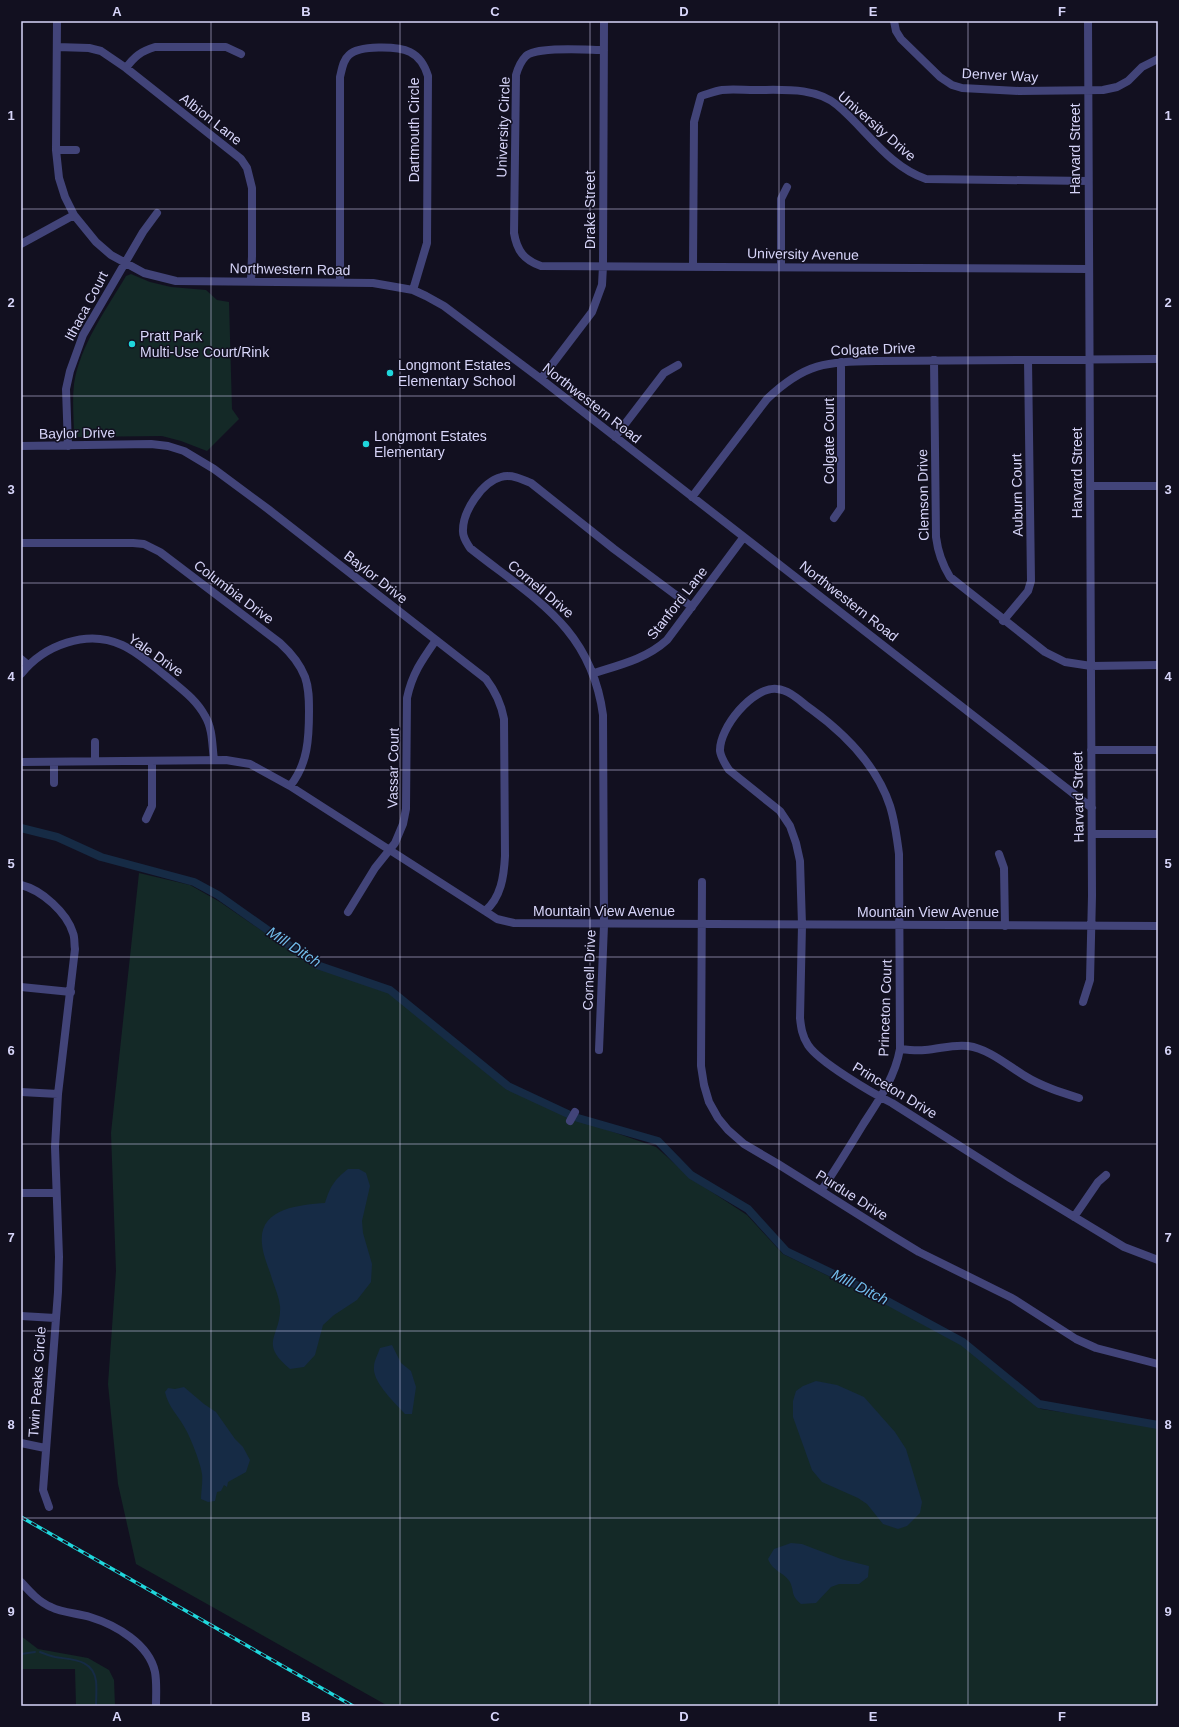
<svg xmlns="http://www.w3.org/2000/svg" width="1179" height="1727" font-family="Helvetica,sans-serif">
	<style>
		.green { fill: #142927 }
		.water { fill: #162b45 }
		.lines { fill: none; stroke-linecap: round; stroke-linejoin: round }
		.stream { stroke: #162b45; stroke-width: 2 }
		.canal { stroke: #162b45; stroke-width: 8 }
		.minor { stroke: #424479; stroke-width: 8 }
		.rail-casing { stroke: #1fd7dc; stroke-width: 3.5 }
		.rail { stroke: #121020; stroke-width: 2; stroke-dasharray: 6; stroke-linecap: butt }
		.grid { fill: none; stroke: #d7d5f9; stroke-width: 1; stroke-opacity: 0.55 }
		.poi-dot { fill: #1fd7dc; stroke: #121020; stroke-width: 1.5 }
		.labels { text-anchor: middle; stroke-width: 3; stroke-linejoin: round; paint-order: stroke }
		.street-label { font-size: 14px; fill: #d7d5f9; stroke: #121020 }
		.poi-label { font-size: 14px; fill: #d7d5f9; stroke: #121020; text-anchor: start }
		.water-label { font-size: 15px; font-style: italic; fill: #71bceb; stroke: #121020 }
		.neatline { fill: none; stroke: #d7d5f9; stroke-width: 1.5 }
		.grid-label { font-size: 13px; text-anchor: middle; font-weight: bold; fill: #d7d5f9 }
	</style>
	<rect width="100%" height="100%" fill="#121020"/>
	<path class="green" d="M131 274 150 282 171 287 206 290 217 300 229 302 232 409 239 419 207 451 181 441 162 436 74 437C74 420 72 401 74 384 80 345 106 310 126 276Z
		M139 873 190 885 220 902 315 967 389 993 504 1087 562 1114 656 1147 692 1179 747 1215 783 1254 918 1319 968 1349 1041 1409 1158 1426V1706H388L136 1564 118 1484 108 1384 116 1271 111 1133Z
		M21 1636 38 1649 88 1658 109 1670 114 1680 115 1706H76L75 1669H21Z"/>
	<path class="water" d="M348 1169H359L366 1173 370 1186 362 1221 363 1233 372 1264 371 1282 357 1300 334 1315 323 1325 315 1355 304 1367 290 1369C257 1342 282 1336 280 1306 279 1297 275 1288 272 1279 269 1268 263 1256 262 1244 258 1208 299 1205 325 1203 330 1187 334 1180 348 1169Z
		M392 1345 401 1363 411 1371 416 1387 412 1414H405C396 1404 372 1382 374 1367 374 1361 378 1354 380 1348Z
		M816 1381 837 1385 864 1397 895 1432 906 1449 922 1502 920 1513 907 1526 898 1529 883 1524 867 1504 858 1498 822 1482 812 1470 793 1417V1401L796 1391 803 1386Z
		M184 1387 204 1404 216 1412 235 1439 243 1447 250 1460 246 1472 228 1482 227 1487 224 1485 221 1491 217 1492 215 1501 208 1502 201 1499C201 1491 203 1482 202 1474 201 1464 191 1439 186 1430 179 1416 168 1407 165 1392L168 1388 175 1389Z
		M791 1543 802 1544 841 1559 869 1566 868 1577 859 1584H839L831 1587 816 1603 801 1604C790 1594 795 1593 790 1582 784 1572 773 1572 768 1559L774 1549Z"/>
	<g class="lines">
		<path class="stream" d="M40 1652C45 1654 50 1656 55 1657 73 1660 93 1659 96 1681 97 1689 96 1698 96 1706
			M21 1654 35 1652"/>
		<path class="canal" d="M21 828 57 837 101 857 194 882 218 895 317 965 390 990 508 1086 568 1114
			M578 1118 658 1141 691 1175 748 1209 786 1251 867 1290 963 1342 1039 1404 1158 1425"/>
		<path class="minor" d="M57 21 56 150 59 178 65 197 74 215 96 242 111 255 144 273 176 281 373 283 413 290 426 296 444 306 541 379 1092 808
			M894 21 896 31 901 39 940 77 952 85 962 88 1019 91 1103 90 1117 87 1128 81 1142 67 1158 59
			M57 47 89 48 101 51 126 68 241 159 247 168 252 188V256L251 281
			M604 50C588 50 537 46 526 56 521 61 518 68 516 75L514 233C517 251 524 260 541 266L1088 269
			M126 68C134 57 141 51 155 47H226L241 54
			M56 150H76
			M21 244 74 215
			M693 266 694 122 701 96C708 94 715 91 722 90 732 89 744 90 755 90 783 90 815 87 837 105 867 130 888 166 926 179L1088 181
			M781 267V199L787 187
			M340 282V77C342 69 343 60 349 55 359 45 398 46 410 52 420 57 425 66 428 76L427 243 413 290
			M934 360 936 537C938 553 942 564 950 577L1045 652 1065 662 1091 666 1158 665
			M541 379 592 312 602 285 603 266 604 21
			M615 437 664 373 678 365
			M21 446 151 444 168 446 184 451 214 469 268 509 486 679C496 692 501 703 504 719L505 856C504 876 501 898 485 911
			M68 446 66 389 70 371 83 335 143 232 157 213
			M1090 486H1158
			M692 497 767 399C806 362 826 362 878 361L1158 359
			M834 518 841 508V362
			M21 543H133L144 544 160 552 280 643C291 653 300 664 305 677 309 688 309 699 309 711 309 738 308 764 290 786
			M1003 621 1028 591 1031 581 1028 360
			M21 659 28 665
			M594 673C620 665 646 659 667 640L743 538
			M21 674C44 645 87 629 122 645 138 652 153 666 167 677 181 689 196 699 205 716 213 729 212 746 214 760
			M95 742V761
			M1091 750H1158
			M21 762 226 760 250 764 290 786 491 915 497 919 514 923 1158 926
			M54 762V783
			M146 819 152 806V761
			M1092 834H1158
			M999 854 1004 868 1005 926
			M702 882 701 1066 704 1085 709 1102 718 1118 728 1130 744 1144 778 1164 891 1235 919 1252 1012 1298 1076 1339 1096 1348 1158 1364
			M21 885C42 890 67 913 73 933 75 938 74 944 75 949L58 1094 55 1147 59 1257 58 1292 43 1490 49 1507
			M348 912 375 868 395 843 403 824 406 809 407 698C412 674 422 660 436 640
			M21 987 71 992
			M1083 1002 1090 980 1092 896 1088 21
			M900 1049C908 1050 917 1051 925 1050 940 1049 953 1044 968 1046 989 1049 1007 1065 1025 1076 1041 1086 1060 1092 1079 1098
			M599 1050 604 925 603 715C591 627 534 599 470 548 467 543 463 538 463 532 462 512 482 482 501 477 511 474 522 479 531 483L614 549 692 607
			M21 1092 58 1094
			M570 1121 575 1112
			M821 1191C836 1169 850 1146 864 1123 879 1100 895 1077 900 1049L899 854C897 838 895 822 890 806 877 766 844 733 811 709 801 702 790 690 777 689 753 686 719 728 720 751 721 758 725 764 729 770L780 811 790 826 796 843 800 861 802 925 800 1018C801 1027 802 1036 808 1045 819 1062 872 1093 892 1103L1010 1178 1124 1247 1158 1260
			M21 1193H55
			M1074 1217 1098 1182 1106 1175
			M21 1316 55 1318
			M21 1443 45 1448
			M21 1582C30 1592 39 1602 51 1607 63 1613 77 1613 90 1617 116 1625 149 1644 155 1672 157 1683 156 1695 156 1706"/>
		<defs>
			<path id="rail" d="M21 1517 353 1706"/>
		</defs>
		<use href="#rail" class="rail-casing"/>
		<use href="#rail" class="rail"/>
	</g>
	<path class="grid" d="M211 21V1706M400 21V1706M590 21V1706M779 21V1706M968 21V1706M21 209H1158M21 396H1158M21 583H1158M21 770H1158M21 957H1158M21 1144H1158M21 1331H1158M21 1518H1158"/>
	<g class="poi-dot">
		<circle cx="132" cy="344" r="4"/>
		<circle cx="390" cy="373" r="4"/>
		<circle cx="366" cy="444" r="4"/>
	</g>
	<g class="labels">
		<g class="street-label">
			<text transform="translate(1000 75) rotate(3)" y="5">Denver Way</text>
			<text transform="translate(211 119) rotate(38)" y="5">Albion Lane</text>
			<text transform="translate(877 126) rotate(41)" y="5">University Drive</text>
			<text transform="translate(503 127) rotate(-88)" y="5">University Circle</text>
			<text transform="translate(414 130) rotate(-90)" y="5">Dartmouth Circle</text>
			<text transform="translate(1075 149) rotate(-90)" y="5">Harvard Street</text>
			<text transform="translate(590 210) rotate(-90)" y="5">Drake Street</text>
			<text transform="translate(803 254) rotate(1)" y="5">University Avenue</text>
			<text transform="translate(290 269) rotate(1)" y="5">Northwestern Road</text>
			<text transform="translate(86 306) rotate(-62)" y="5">Ithaca Court</text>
			<text transform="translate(873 349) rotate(-2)" y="5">Colgate Drive</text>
			<text transform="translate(592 403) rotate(38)" y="5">Northwestern Road</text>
			<text transform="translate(77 433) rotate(-1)" y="5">Baylor Drive</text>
			<text transform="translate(829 441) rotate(-90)" y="5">Colgate Court</text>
			<text transform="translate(1077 473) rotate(-90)" y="5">Harvard Street</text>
			<text transform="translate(923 495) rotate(-91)" y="5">Clemson Drive</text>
			<text transform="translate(1017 495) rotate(-91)" y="5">Auburn Court</text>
			<text transform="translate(376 577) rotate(38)" y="5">Baylor Drive</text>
			<text transform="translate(541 589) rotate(40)" y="5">Cornell Drive</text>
			<text transform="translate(234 592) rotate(37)" y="5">Columbia Drive</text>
			<text transform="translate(849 601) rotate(38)" y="5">Northwestern Road</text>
			<text transform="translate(677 603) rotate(-52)" y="5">Stanford Lane</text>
			<text transform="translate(156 655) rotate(35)" y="5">Yale Drive</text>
			<text transform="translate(393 768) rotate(-89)" y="5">Vassar Court</text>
			<text transform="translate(1078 797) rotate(-91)" y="5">Harvard Street</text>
			<text x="604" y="916">Mountain View Avenue</text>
			<text x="928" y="917">Mountain View Avenue</text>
			<text transform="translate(589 970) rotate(-88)" y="5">Cornell Drive</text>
			<text transform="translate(885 1008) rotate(-88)" y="5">Princeton Court</text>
			<text transform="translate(895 1090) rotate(31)" y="5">Princeton Drive</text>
			<text transform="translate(852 1195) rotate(32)" y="5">Purdue Drive</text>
			<text transform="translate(37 1382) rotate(-86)" y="5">Twin Peaks Circle</text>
		</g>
		<g class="poi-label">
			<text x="140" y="341">Pratt Park<tspan x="140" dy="16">Multi-Use Court/Rink</tspan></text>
			<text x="398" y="370">Longmont Estates<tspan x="398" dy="16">Elementary School</tspan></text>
			<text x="374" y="441">Longmont Estates<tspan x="374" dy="16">Elementary</tspan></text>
		</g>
		<g class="water-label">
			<text transform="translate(294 947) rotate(33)" y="5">Mill Ditch</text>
			<text transform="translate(860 1287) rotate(27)" y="5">Mill Ditch</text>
		</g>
	</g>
	<rect width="1179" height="1727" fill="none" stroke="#121020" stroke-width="44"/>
	<rect x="22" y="22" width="1135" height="1683" class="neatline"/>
	<g class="grid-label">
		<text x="117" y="16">A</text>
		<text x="306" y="16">B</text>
		<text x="495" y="16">C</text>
		<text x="684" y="16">D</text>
		<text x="873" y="16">E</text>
		<text x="1062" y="16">F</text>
		<text x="11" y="120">1</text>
		<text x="1168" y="120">1</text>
		<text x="11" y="307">2</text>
		<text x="1168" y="307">2</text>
		<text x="11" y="494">3</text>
		<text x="1168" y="494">3</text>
		<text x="11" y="681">4</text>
		<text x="1168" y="681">4</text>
		<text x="11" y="868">5</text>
		<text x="1168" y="868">5</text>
		<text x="11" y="1055">6</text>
		<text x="1168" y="1055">6</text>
		<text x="11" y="1242">7</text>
		<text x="1168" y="1242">7</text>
		<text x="11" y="1429">8</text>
		<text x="1168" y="1429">8</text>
		<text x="11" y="1616">9</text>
		<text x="1168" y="1616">9</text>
		<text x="117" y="1721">A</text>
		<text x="306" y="1721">B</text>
		<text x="495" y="1721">C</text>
		<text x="684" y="1721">D</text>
		<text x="873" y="1721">E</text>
		<text x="1062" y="1721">F</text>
	</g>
</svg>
